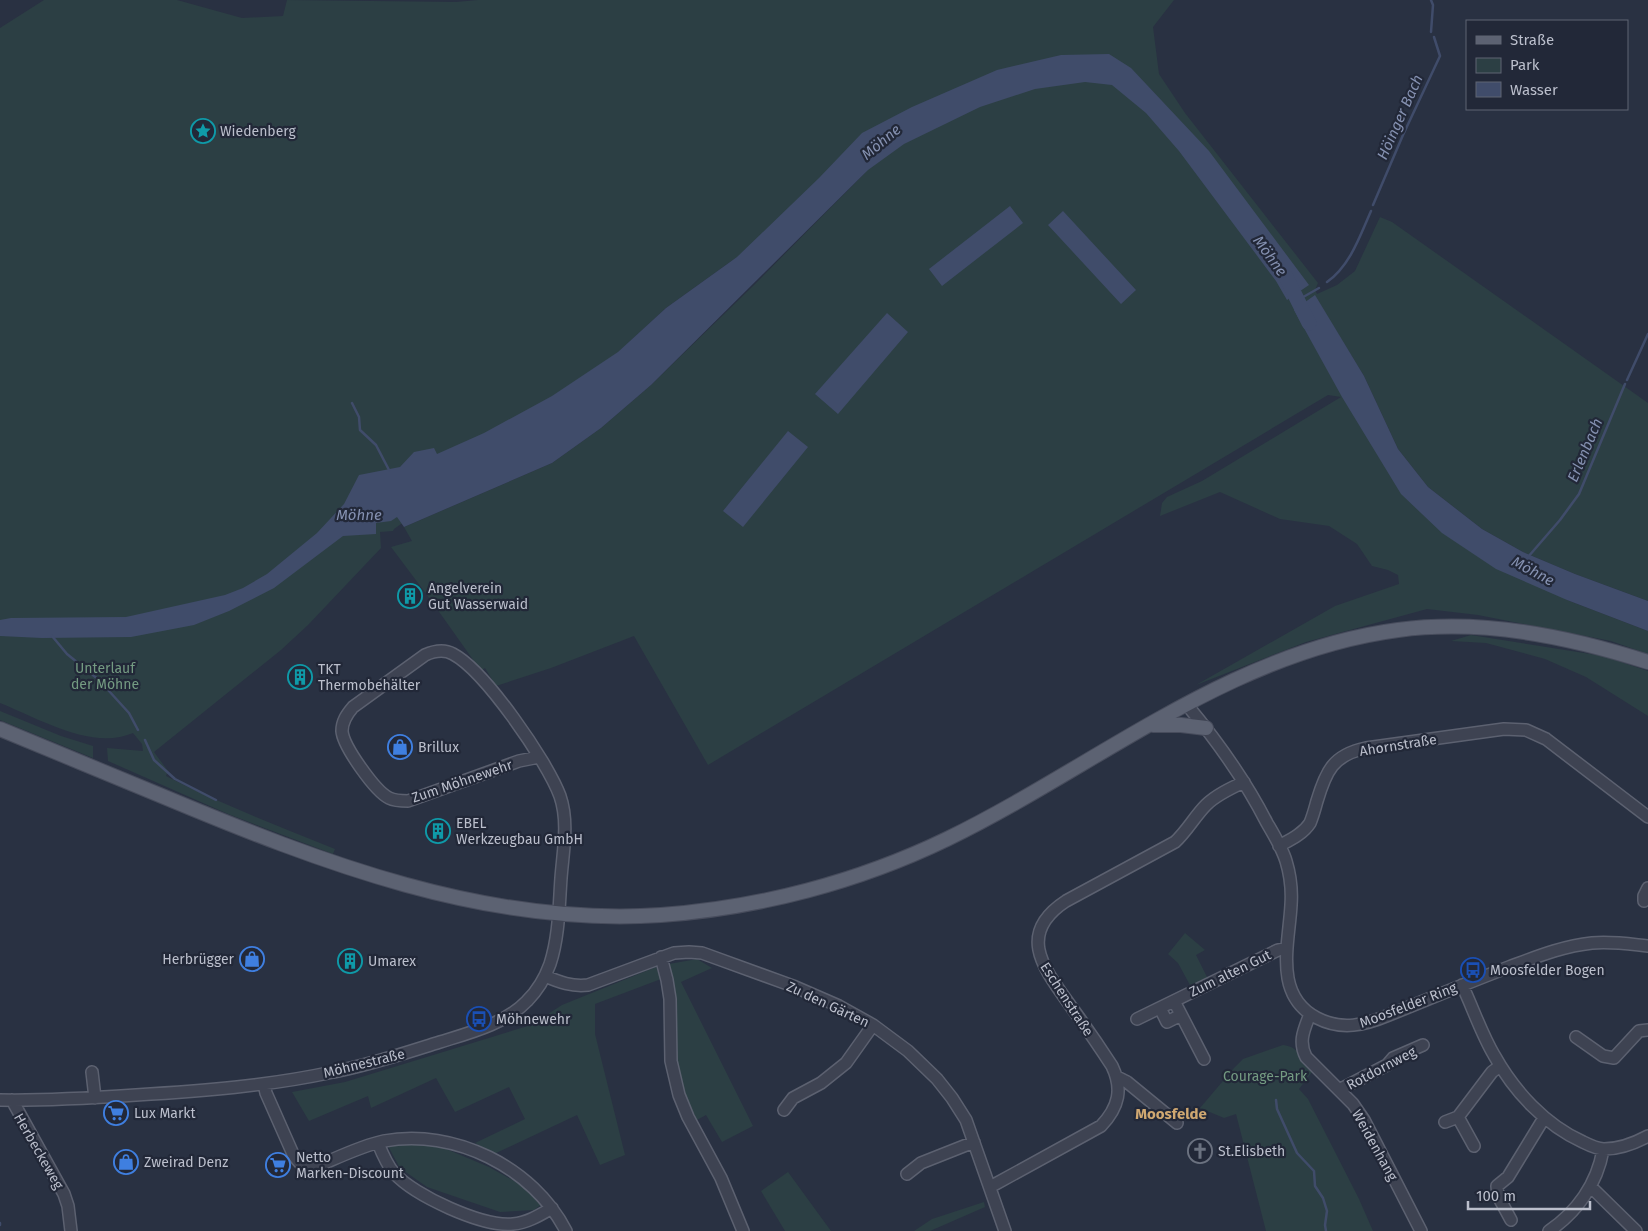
<svg xmlns="http://www.w3.org/2000/svg" width="1648" height="1231" font-family="'Fira Sans',sans-serif">
	<style>
		.green { fill: #2c3f44; fill-rule: evenodd }
		.water { fill: #404c6a }
		.lines { fill: none; stroke-linecap: round; stroke-linejoin: round }
		.stream { stroke: #404c6a; stroke-width: 2.5 }
		.river { stroke: #404c6a; stroke-width: 15 }
		.minor-casing { stroke: #5c6170; stroke-width: 14 }
		.major-casing { stroke: #474c5c; stroke-width: 16 }
		.minor { stroke: #3e4352; stroke-width: 11 }
		.major { stroke: #5c6272; stroke-width: 14 }
		.labels { text-anchor: middle; stroke-width: 4.5; stroke-linejoin: round; paint-order: stroke }
		.poi-label { font-size: 14px; fill: #bbbfcc; stroke: #222838; text-anchor: start }
		.park-label { font-size: 14px; fill: #749b82; stroke: #222838 }
		.street-label { font-size: 14px; fill: #bbbfcc; stroke: #222838 }
		.water-label { font-size: 15px; font-style: italic; fill: #8591b1; stroke: #222838 }
		.neighbourhood-label { font-size: 15px; font-weight: bold; fill: #d0a871; stroke: #222838 }
	</style>
	<rect width="100%" height="100%" fill="#293142"/>
	<path class="green" d="M44 0H177L242 18 283 16 287 0 456 2 478 0H1174L1153 27 1159 74 1185 113 1318 283 1315 290 1317 294 1337 285 1355 271 1380 217 1392 222 1648 403V601L1575 574 1523 552 1482 529 1428 487 1398 449 1364 376 1317 300 1388 462 1567 600 1648 631V654L1611 641 1478 615 1427 609 1306 642 1196 685 1335 606 1399 584 1398 575 1388 570 1372 566 1357 544 1329 526 1280 519 1220 492 1160 516 1162 503 1167 497 1202 481 1341 397 1328 395 708 765 634 636 551 668 496 686 485 668 481 671 430 599 391 547 412 541 404 527 552 463 601 428 651 385 753 286 866 172 474 494 401 524 394 529 393 531 380 532 381 548 308 625 281 650 154 752 168 771 166 776C221 804 278 826 335 849L333 854 228 814 108 761 107 748 143 751 142 744 133 733C92 751 38 718 0 703V28ZM737 257 626 345 666 308Z
		M1471 635 1603 656 1648 671V716L1586 677 1545 659 1486 643 1451 641Z
		M0 711 61 736 93 746V758L0 720Z
		M1185 933 1205 950 1196 955 1208 979 1191 987 1178 963 1168 954Z
		M697 959 712 968 681 982 753 1126 722 1142 706 1115 695 1121 687 1102 675 1052V999L669 964Z
		M656 967 661 979 595 1004V1034L625 1155 600 1165 577 1115 494 1154 475 1143 525 1119 509 1087 455 1112 436 1078 371 1108 368 1096 309 1121 292 1092 345 1082 531 1025 562 1005Z
		M1283 1045C1300 1047 1301 1059 1312 1072L1299 1089 1308 1099 1359 1199 1373 1231H1266L1236 1114 1224 1118 1200 1108 1234 1068 1243 1059Z
		M412 1144 439 1146 489 1167 525 1187 541 1205 534 1210 500 1212 427 1187 400 1168 388 1146Z
		M788 1172 831 1231H785L761 1191Z
		M984 1202 985 1207 930 1231H914L932 1219Z"/>
	<path class="water" d="M1109 54 1131 68 1209 151 1309 285 1287 300 1276 281 1179 151 1146 113 1112 85 1085 82 1035 89 980 107 904 144 868 170 651 385 601 428 552 463 404 527 397 517 391 521 376 523V534L343 536 274 588 229 611 194 625 131 637 42 638 0 636V620L11 618 126 617 225 595 243 588 267 574 317 533 344 504 359 475 400 467 414 452 434 448 437 454 484 433 552 396 618 352 666 308 737 257 819 178 862 133 912 107 997 70 1061 55Z
		M1010 206 1023 223 942 286 929 269Z
		M1063 211 1136 290 1121 304 1048 225Z
		M1315 295 1364 376 1398 449 1428 487 1482 529 1523 552 1575 574 1648 601V631L1567 600 1496 569 1442 533 1401 494 1342 397 1294 310Z
		M887 313 908 332 838 414 815 394Z
		M788 431 808 447 743 527 723 511Z"/>
	<g class="lines">
		<path class="stream" d="M1431 0 1433 5 1431 32
			M1373 205 1403 135 1440 56 1434 37
			M1327 282C1350 266 1360 236 1371 211
			M1298 300 1319 288
			M1627 380 1648 334
			M352 403 359 417 360 430 376 445 389 470
			M1528 557 1560 520 1579 494 1625 384
			M52 636 67 654 99 680 129 713 138 730
			M145 740 154 760 175 779 216 800
			M1276 1100 1277 1109 1297 1153 1314 1171 1315 1186 1323 1198 1327 1211 1325 1225 1326 1231
			M0 1223V1225"/>
		<path class="river" d="M1286 277 1309 323"/>
		<defs>
			<path id="minor" d="M1187 705C1218 742 1245 780 1267 823 1274 835 1282 848 1286 861 1290 874 1292 891 1291 905 1289 944 1273 995 1317 1018 1342 1031 1365 1025 1389 1015 1429 999 1469 982 1509 967 1536 957 1563 946 1592 943 1611 941 1629 944 1648 946
				M1279 846C1290 840 1303 834 1310 823 1313 816 1315 808 1317 801 1326 771 1333 755 1366 748L1504 729 1526 730 1546 739 1648 817
				M1644 901V896L1648 888
				M661 957 667 980 670 999 671 1061 679 1095 688 1117 721 1178 743 1231
				M545 976C559 982 572 987 588 985L674 953 689 952 702 953 793 986 839 1006 873 1025 908 1051 937 1079 952 1098 966 1120 1005 1231
				M1462 985C1473 1008 1481 1033 1494 1055 1514 1091 1545 1125 1583 1142 1589 1145 1598 1149 1604 1149 1619 1149 1635 1143 1648 1136
				M1174 1001 1204 1059
				M1160 1008 1167 1022 1181 1015
				M1310 1014C1304 1030 1298 1041 1306 1057L1353 1104 1364 1120 1421 1231
				M1137 1019 1278 950 1287 948
				M1576 1037 1603 1056 1614 1058 1639 1031 1648 1030
				M92 1072 95 1098
				M1117 1077 1127 1082 1177 1123
				M264 1084 266 1093 293 1154C299 1163 302 1167 313 1168 335 1159 360 1146 384 1141 454 1128 533 1167 566 1231
				M1339 1090 1387 1065 1393 1058 1423 1045
				M0 1100C45 1101 91 1098 136 1095 202 1091 268 1086 333 1072 370 1065 405 1053 440 1042 469 1033 505 1024 527 1001 537 991 545 978 550 964 559 937 559 906 561 878 563 851 569 822 560 796 547 761 485 671 453 654 444 649 434 651 425 655L353 707C347 714 342 721 342 731 343 746 375 791 389 798 395 801 401 801 408 801L519 761 539 757
				M12 1100 64 1194 68 1206 71 1231
				M784 1110 793 1098 821 1083 846 1063 873 1025
				M1458 1117 1474 1146
				M1445 1122 1458 1117 1492 1072 1500 1066
				M378 1143C382 1153 387 1165 394 1173 415 1196 482 1227 513 1224 527 1223 540 1215 552 1208
				M907 1174 921 1163 974 1142
				M990 1187 1101 1126C1119 1107 1123 1089 1112 1066 1099 1046 1086 1027 1072 1008 1046 971 1014 935 1066 901L1175 842C1187 831 1195 816 1206 805 1216 795 1231 788 1244 782
				M1591 1187 1636 1231
				M1511 1220 1498 1196 1497 1186 1508 1177 1544 1118
				M1549 1231C1577 1212 1597 1184 1603 1150"/>
			<path id="major" d="M1153 725H1181L1206 728
				M0 729C54 751 108 774 162 796 320 862 487 927 661 915 759 908 858 882 947 839 1095 767 1230 652 1398 630 1483 619 1567 636 1648 662"/>
		</defs>
		<use href="#minor" class="minor-casing"/>
		<use href="#major" class="major-casing"/>
		<use href="#minor" class="minor"/>
		<use href="#major" class="major"/>
	</g>
	<defs>
		<symbol id="sight-ring" viewBox="-11 -11 22 22"><circle r="9.5" fill="#222838" stroke="#0f9aa8" stroke-width="1.5"/><path d="M0-6L1.8-2.2L6-1.7L2.9 1.2L3.7 5.4L0 3.3L-3.7 5.4L-2.9 1.2L-6-1.7L-1.8-2.2Z" fill="#0f9aa8"/></symbol>
		<symbol id="building-ring" viewBox="-11 -11 22 22"><circle r="9.5" fill="#222838" stroke="#0f9aa8" stroke-width="1.5"/><path d="M-4-6H4V6H1V3H-1V6H-4ZM-2.5-4.3h1.7v1.8h-1.7ZM.8-4.3h1.7v1.8H.8ZM-2.5-1h1.7V.8h-1.7ZM.8-1h1.7V.8H.8Z" fill="#0f9aa8"/></symbol>
		<symbol id="shop-ring" viewBox="-11 -11 22 22"><circle r="9.5" fill="#222838" stroke="#3f7fe0" stroke-width="1.5"/><path d="M-5-2.5h2.3a2.7 3.5 0 0 1 5.4 0H5L5.5 6h-11ZM-1.5-2.5h3a1.5 2.3 0 0 0-3 0Z" fill="#3f7fe0"/></symbol>
		<symbol id="bus-ring" viewBox="-11 -11 22 22"><circle r="9.5" fill="#222838" stroke="#1a4fb4" stroke-width="1.5"/><path d="M-5-6H5V4H4V6H2V4H-2V6H-4V4H-5ZM-3.5-4V0h7V-4ZM-3.5 1.2v1.5H-2V1.2ZM2 1.2v1.5H3.5V1.2Z" fill="#1a4fb4"/></symbol>
		<symbol id="supermarket-ring" viewBox="-11 -11 22 22"><circle r="9.5" fill="#222838" stroke="#3f7fe0" stroke-width="1.5"/><path d="M-6-5.5h2.5l.6 2H6L4.5 2H-2.5L-4.4-4H-6ZM-1.5 3.2a1.3 1.3 0 1 0 .1 0ZM3 3.2a1.3 1.3 0 1 0 .1 0Z" fill="#3f7fe0"/></symbol>
		<symbol id="church-ring" viewBox="-11 -11 22 22"><circle r="9.5" fill="#222838" stroke="#6b7280" stroke-width="1.5"/><path d="M-1.2-6h2.4v3.5h3.3v2.4h-3.3V6h-2.4V-.1h-3.3v-2.4h3.3Z" fill="#6b7280"/></symbol>
	</defs>
	<g fill-rule="evenodd">
		<use href="#sight-ring" x="189" y="117" width="28" height="28"/>
		<use href="#building-ring" x="396" y="582" width="28" height="28"/>
		<use href="#building-ring" x="286" y="663" width="28" height="28"/>
		<use href="#shop-ring" x="386" y="733" width="28" height="28"/>
		<use href="#building-ring" x="424" y="817" width="28" height="28"/>
		<use href="#shop-ring" x="238" y="945" width="28" height="28"/>
		<use href="#building-ring" x="336" y="947" width="28" height="28"/>
		<use href="#bus-ring" x="1459" y="956" width="28" height="28"/>
		<use href="#bus-ring" x="465" y="1005" width="28" height="28"/>
		<use href="#supermarket-ring" x="102" y="1099" width="28" height="28"/>
		<use href="#church-ring" x="1186" y="1137" width="28" height="28"/>
		<use href="#shop-ring" x="112" y="1148" width="28" height="28"/>
		<use href="#supermarket-ring" x="264" y="1151" width="28" height="28"/>
	</g>
	<g class="labels">
		<g class="poi-label">
			<text x="220" y="136">Wiedenberg</text>
			<text x="428" y="593">Angelverein<tspan x="428" dy="16">Gut Wasserwaid</tspan></text>
			<text x="318" y="674">TKT<tspan x="318" dy="16">Thermobehälter</tspan></text>
			<text x="418" y="752">Brillux</text>
			<text x="456" y="828">EBEL<tspan x="456" dy="16">Werkzeugbau GmbH</tspan></text>
			<text x="234" y="964" text-anchor="end">Herbrügger</text>
			<text x="368" y="966">Umarex</text>
			<text x="1490" y="975">Moosfelder Bogen</text>
			<text x="496" y="1024">Möhnewehr</text>
			<text x="134" y="1118">Lux Markt</text>
			<text x="1218" y="1156">St.Elisbeth</text>
			<text x="296" y="1162">Netto<tspan x="296" dy="16">Marken-Discount</tspan></text>
			<text x="144" y="1167">Zweirad Denz</text>
		</g>
		<g class="park-label">
			<text x="105" y="673">Unterlauf<tspan x="105" dy="16">der Möhne</tspan></text>
			<text x="1265" y="1081">Courage-Park</text>
		</g>
		<g class="street-label">
			<text transform="translate(1398 745) rotate(-9)" y="5">Ahornstraße</text>
			<text transform="translate(462 781) rotate(-19)" y="5">Zum Möhnewehr</text>
			<text transform="translate(1230 973) rotate(-26)" y="5">Zum alten Gut</text>
			<text transform="translate(1067 999) rotate(57)" y="5">Eschenstraße</text>
			<text transform="translate(828 1004) rotate(25)" y="5">Zu den Gärten</text>
			<text transform="translate(1408 1005) rotate(-21)" y="5">Moosfelder Ring</text>
			<text transform="translate(364 1063) rotate(-14)" y="5">Möhnestraße</text>
			<text transform="translate(1381 1068) rotate(-28)" y="5">Rotdornweg</text>
			<text transform="translate(1375 1145) rotate(61)" y="5">Weidenhang</text>
			<text transform="translate(39 1151) rotate(60)" y="5">Herbeckeweg</text>
		</g>
		<g class="water-label">
			<text transform="translate(1400 117) rotate(-66)" y="5">Höinger Bach</text>
			<text transform="translate(881 142) rotate(-40)" y="5">Möhne</text>
			<text transform="translate(1270 256) rotate(54)" y="5">Möhne</text>
			<text transform="translate(1585 450) rotate(-67)" y="5">Erlenbach</text>
			<text x="359" y="520">Möhne</text>
			<text transform="translate(1533 571) rotate(28)" y="5">Möhne</text>
		</g>
		<g class="neighbourhood-label">
			<text x="1171" y="1119">Moosfelde</text>
		</g>
	</g>
	<rect x="1466" y="20" width="162" height="90" fill="#222838" stroke="#5f6473"/>
	<rect x="1476" y="36" width="25" height="8" fill="#5c6272" stroke="#5f6473"/>
	<text x="1510" y="45" font-size="15" fill="#bbbfcc">Straße</text>
	<rect x="1476" y="58" width="25" height="15" fill="#2c3f44" stroke="#5f6473"/>
	<text x="1510" y="70" font-size="15" fill="#bbbfcc">Park</text>
	<rect x="1476" y="82" width="25" height="15" fill="#404c6a" stroke="#5f6473"/>
	<text x="1510" y="95" font-size="15" fill="#bbbfcc">Wasser</text>
	<path d="M1468 1201v8h122v-8" fill="none" stroke="#bbbfcc" stroke-width="2.5"/>
	<text x="1476" y="1201" font-size="15" fill="#bbbfcc" stroke="#222838" stroke-width="4" paint-order="stroke">100 m</text>
</svg>
